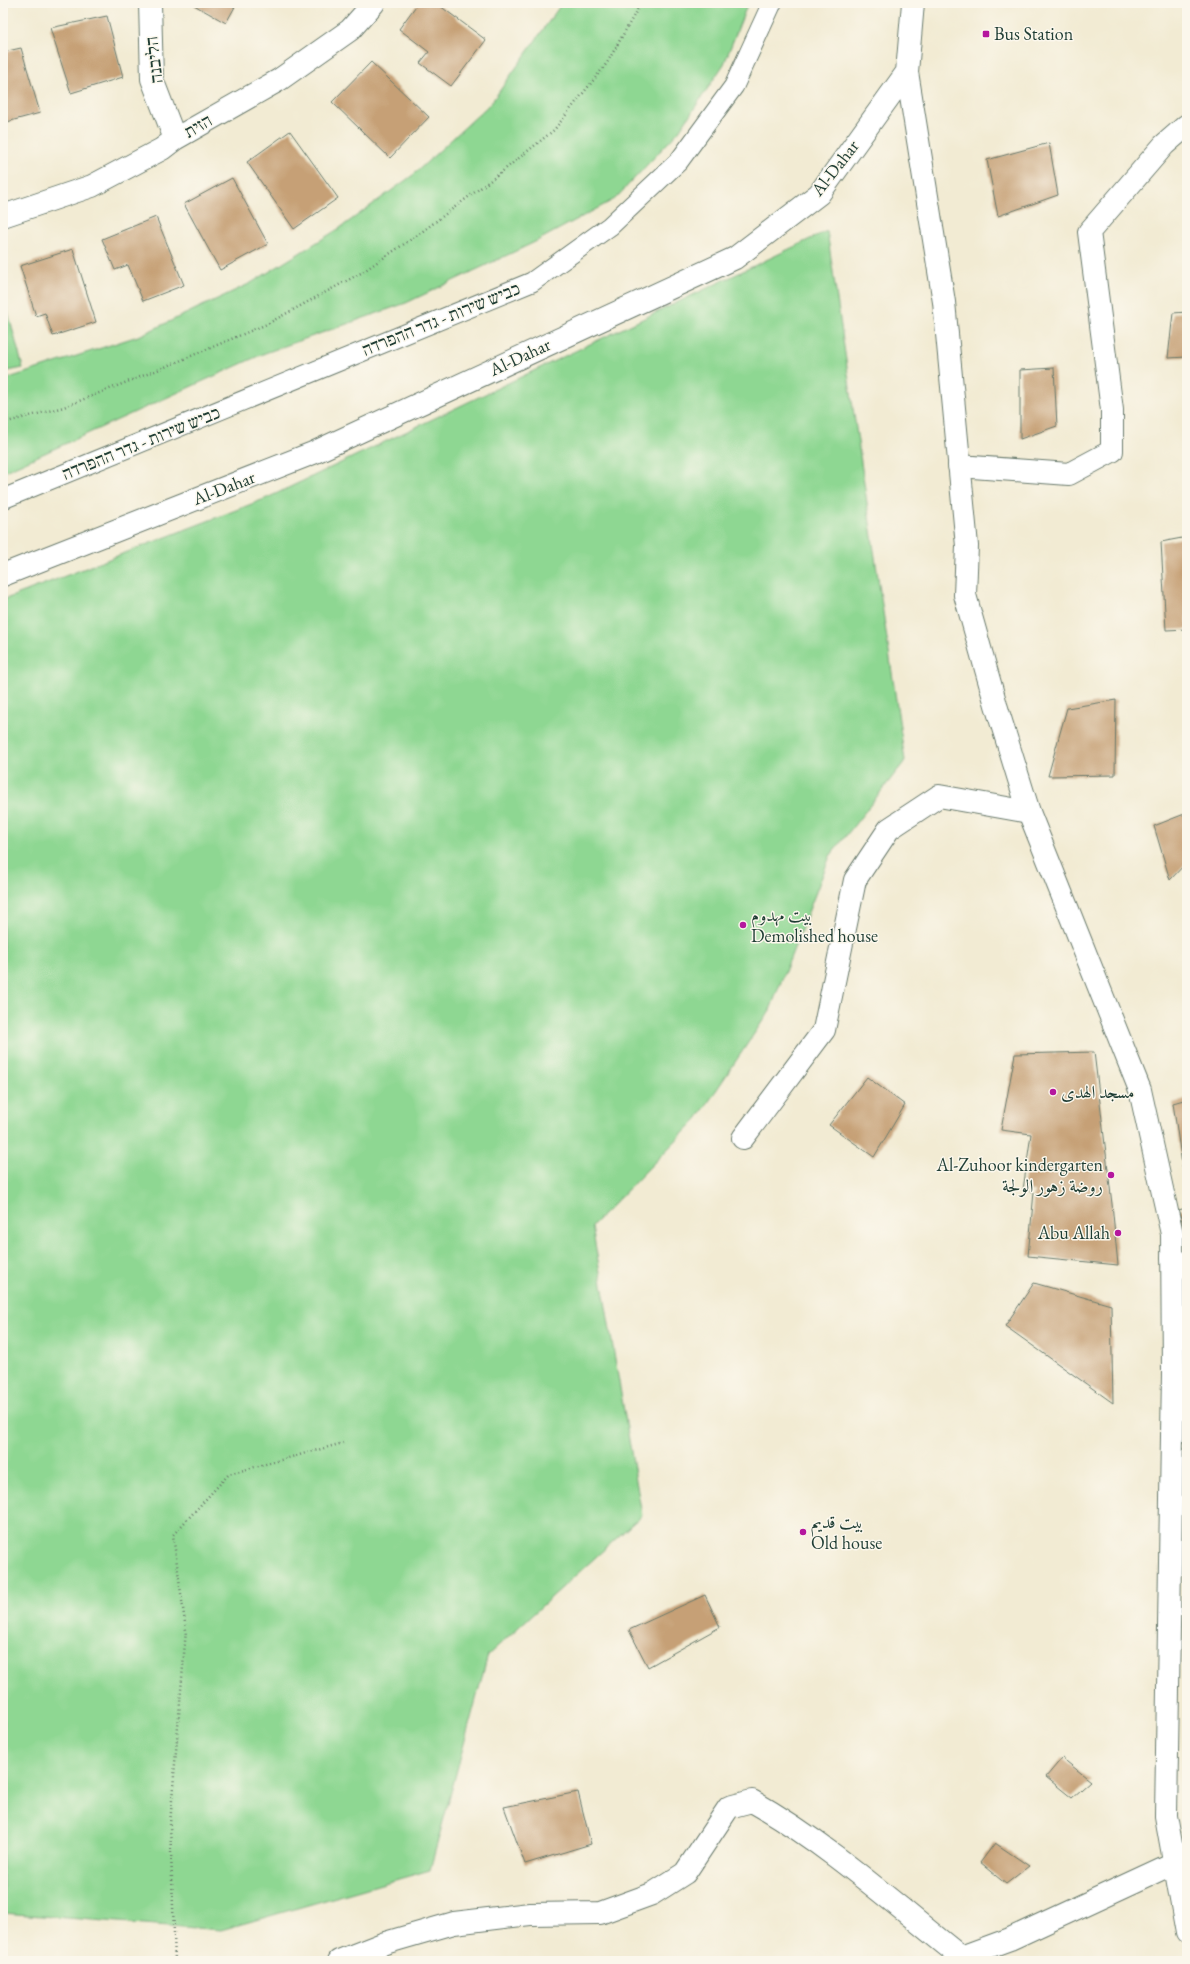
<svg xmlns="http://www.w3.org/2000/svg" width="1190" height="1964" font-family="'EB Garamond',Amiri,'Frank Ruhl Libre',serif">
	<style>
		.green { fill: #8ed792; stroke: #568a63 }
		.building { fill: #c6a076 }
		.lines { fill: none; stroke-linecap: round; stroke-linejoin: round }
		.lane-casing { stroke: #697a6c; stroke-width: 21 }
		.street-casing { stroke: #697a6c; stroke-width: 24 }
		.secondary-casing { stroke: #697a6c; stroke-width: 24 }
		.path { stroke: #697a6c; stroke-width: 2.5; stroke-dasharray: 1 3; stroke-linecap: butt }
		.lane { stroke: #fff; stroke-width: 19 }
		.street { stroke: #fff; stroke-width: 22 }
		.secondary { stroke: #fff; stroke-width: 22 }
		.poi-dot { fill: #b5179e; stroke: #fbf7ec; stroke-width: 1.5 }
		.labels { text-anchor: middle; stroke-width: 3; stroke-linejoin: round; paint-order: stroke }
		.poi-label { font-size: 18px; fill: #1f3d34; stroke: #fbf7ec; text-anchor: start }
		.street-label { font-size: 18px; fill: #1f3d34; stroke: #fbf7ec }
	</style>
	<rect width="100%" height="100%" fill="#fbf7ec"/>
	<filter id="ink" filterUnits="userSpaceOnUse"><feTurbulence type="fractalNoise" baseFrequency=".025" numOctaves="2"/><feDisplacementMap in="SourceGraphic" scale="8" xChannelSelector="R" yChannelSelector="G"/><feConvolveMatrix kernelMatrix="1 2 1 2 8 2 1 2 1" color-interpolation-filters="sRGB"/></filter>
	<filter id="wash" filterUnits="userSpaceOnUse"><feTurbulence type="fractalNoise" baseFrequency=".012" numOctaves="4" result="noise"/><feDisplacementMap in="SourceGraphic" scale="16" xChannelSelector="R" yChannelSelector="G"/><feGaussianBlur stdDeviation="0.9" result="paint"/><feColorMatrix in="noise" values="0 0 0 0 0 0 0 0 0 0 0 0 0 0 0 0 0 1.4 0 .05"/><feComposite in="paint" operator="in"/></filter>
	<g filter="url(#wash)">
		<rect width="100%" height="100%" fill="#f2ebd3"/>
		<path class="green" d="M562 3H748L724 64 679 131 615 199 535 242 406 303 265 353 3 472V380L141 335 251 283 340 228 413 175 491 103Z
			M827 231 905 761 830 856 770 1010 697 1119 592 1226 642 1515 488 1655 430 1870 221 1930 3 1913V600L267 498Z
			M3 294 23 368 3 372Z"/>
		<g id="blocks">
			<path class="building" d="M195 3H237L226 23 194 5Z
				M418 3H436L486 40 451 86 420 63 429 52 399 29Z
				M107 16 123 77 71 93 50 28Z
				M21 48 40 113 3 123V52Z
				M371 62 429 117 390 158 332 102Z
				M290 131 338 198 294 229 247 162Z
				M1049 143 1058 195 998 216 987 160Z
				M232 178 268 244 220 270 184 204Z
				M156 217 184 285 143 301 128 265 115 270 102 239Z
				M73 249 96 322 53 336 45 313 36 316 20 266Z
				M1187 312V357L1168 358 1173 313Z
				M1054 368 1057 426 1020 439V370Z
				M1187 537V629L1166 630 1161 542Z
				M1116 700 1115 775 1048 776 1067 708Z
				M1187 813V862L1170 880 1154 826Z
				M1094 1052 1112 1204 1118 1265 1028 1256 1034 1192 1023 1190 1031 1134 1001 1130 1015 1054Z
				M867 1077 905 1105 874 1157 829 1125Z
				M1187 1099V1170L1183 1171 1173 1103Z
				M1187 1208V1234L1178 1210Z
				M1034 1283 1111 1305 1113 1403 1005 1326Z
				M705 1595 720 1627 648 1667 629 1630Z
				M1062 1758 1091 1781 1072 1798 1046 1777Z
				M578 1792 591 1844 525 1864 504 1807Z
				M995 1843 1029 1866 1006 1884 980 1863Z"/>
		</g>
	</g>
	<g filter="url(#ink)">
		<use href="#blocks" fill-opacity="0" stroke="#697a6c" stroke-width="1"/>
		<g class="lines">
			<defs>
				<path id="lane" d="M3 499 532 282 610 226 679 161 734 86 772 3"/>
				<path id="street" d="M150 3 152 79 175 139
					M3 216 92 186 162 149 175 139 279 80 350 30 374 3
					M959 466 1069 474 1112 451V410L1089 232 1164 145 1187 125
					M743 1138 824 1030 855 880 889 829 939 796 1029 812
					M1172 1257 1187 1267
					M339 1961 385 1943 454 1923 530 1914 600 1913 652 1894 685 1873 729 1807 752 1801C828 1844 893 1903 961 1957L1010 1939 1174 1863"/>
				<path id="secondary" d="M907 72 944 302 967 546 965 595 996 705 1029 812 1140 1090 1172 1234 1173 1372 1166 1816 1187 1933
					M3 575 313 453 735 258 819 194 907 72 913 3"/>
			</defs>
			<use href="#lane" class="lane-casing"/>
			<use href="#street" class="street-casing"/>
			<use href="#secondary" class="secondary-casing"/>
			<path class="path" d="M3 423 64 407 165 367 267 324 361 273 419 234 499 174 554 130 607 63 641 3
				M175 1961 170 1824 186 1630 173 1535 229 1474 343 1443"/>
			<use href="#lane" class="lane"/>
			<use href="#street" class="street"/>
			<use href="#secondary" class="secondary"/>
		</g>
	</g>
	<g class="poi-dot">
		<rect x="982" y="30" width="8" height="8" rx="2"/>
		<circle cx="743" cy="925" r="4"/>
		<circle cx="1053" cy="1092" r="4"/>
		<circle cx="1111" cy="1175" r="4"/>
		<circle cx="1118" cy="1233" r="4"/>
		<circle cx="803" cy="1532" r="4"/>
	</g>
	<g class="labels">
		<g class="poi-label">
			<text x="994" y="40">Bus Station</text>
			<text x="751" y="921">بيت مهدوم<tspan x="751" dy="21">Demolished house</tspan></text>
			<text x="1061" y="1098">مسجد الهدى</text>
			<text x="1103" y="1171" text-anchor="end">Al-Zuhoor kindergarten<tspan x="1103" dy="21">روضة زهور الولجة</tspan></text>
			<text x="1110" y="1239" text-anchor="end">Abu Allah</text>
			<text x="811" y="1528">بيت قديم<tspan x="811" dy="21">Old house</tspan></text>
		</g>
		<g class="street-label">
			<text transform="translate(154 60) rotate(-97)" y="6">הליבנה</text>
			<text transform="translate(198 126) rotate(-30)" y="6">הזית</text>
			<text transform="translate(835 168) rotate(-52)" y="6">Al-Dahar</text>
			<text transform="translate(441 319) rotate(-22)" y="6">כביש שירות - גדר ההפרדה</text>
			<text transform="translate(520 357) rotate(-25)" y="6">Al-Dahar</text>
			<text transform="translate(141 443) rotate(-22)" y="6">כביש שירות - גדר ההפרדה</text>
			<text transform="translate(224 488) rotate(-21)" y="6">Al-Dahar</text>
		</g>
	</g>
	<rect width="1190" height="1964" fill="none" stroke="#fbf7ec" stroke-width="16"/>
</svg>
